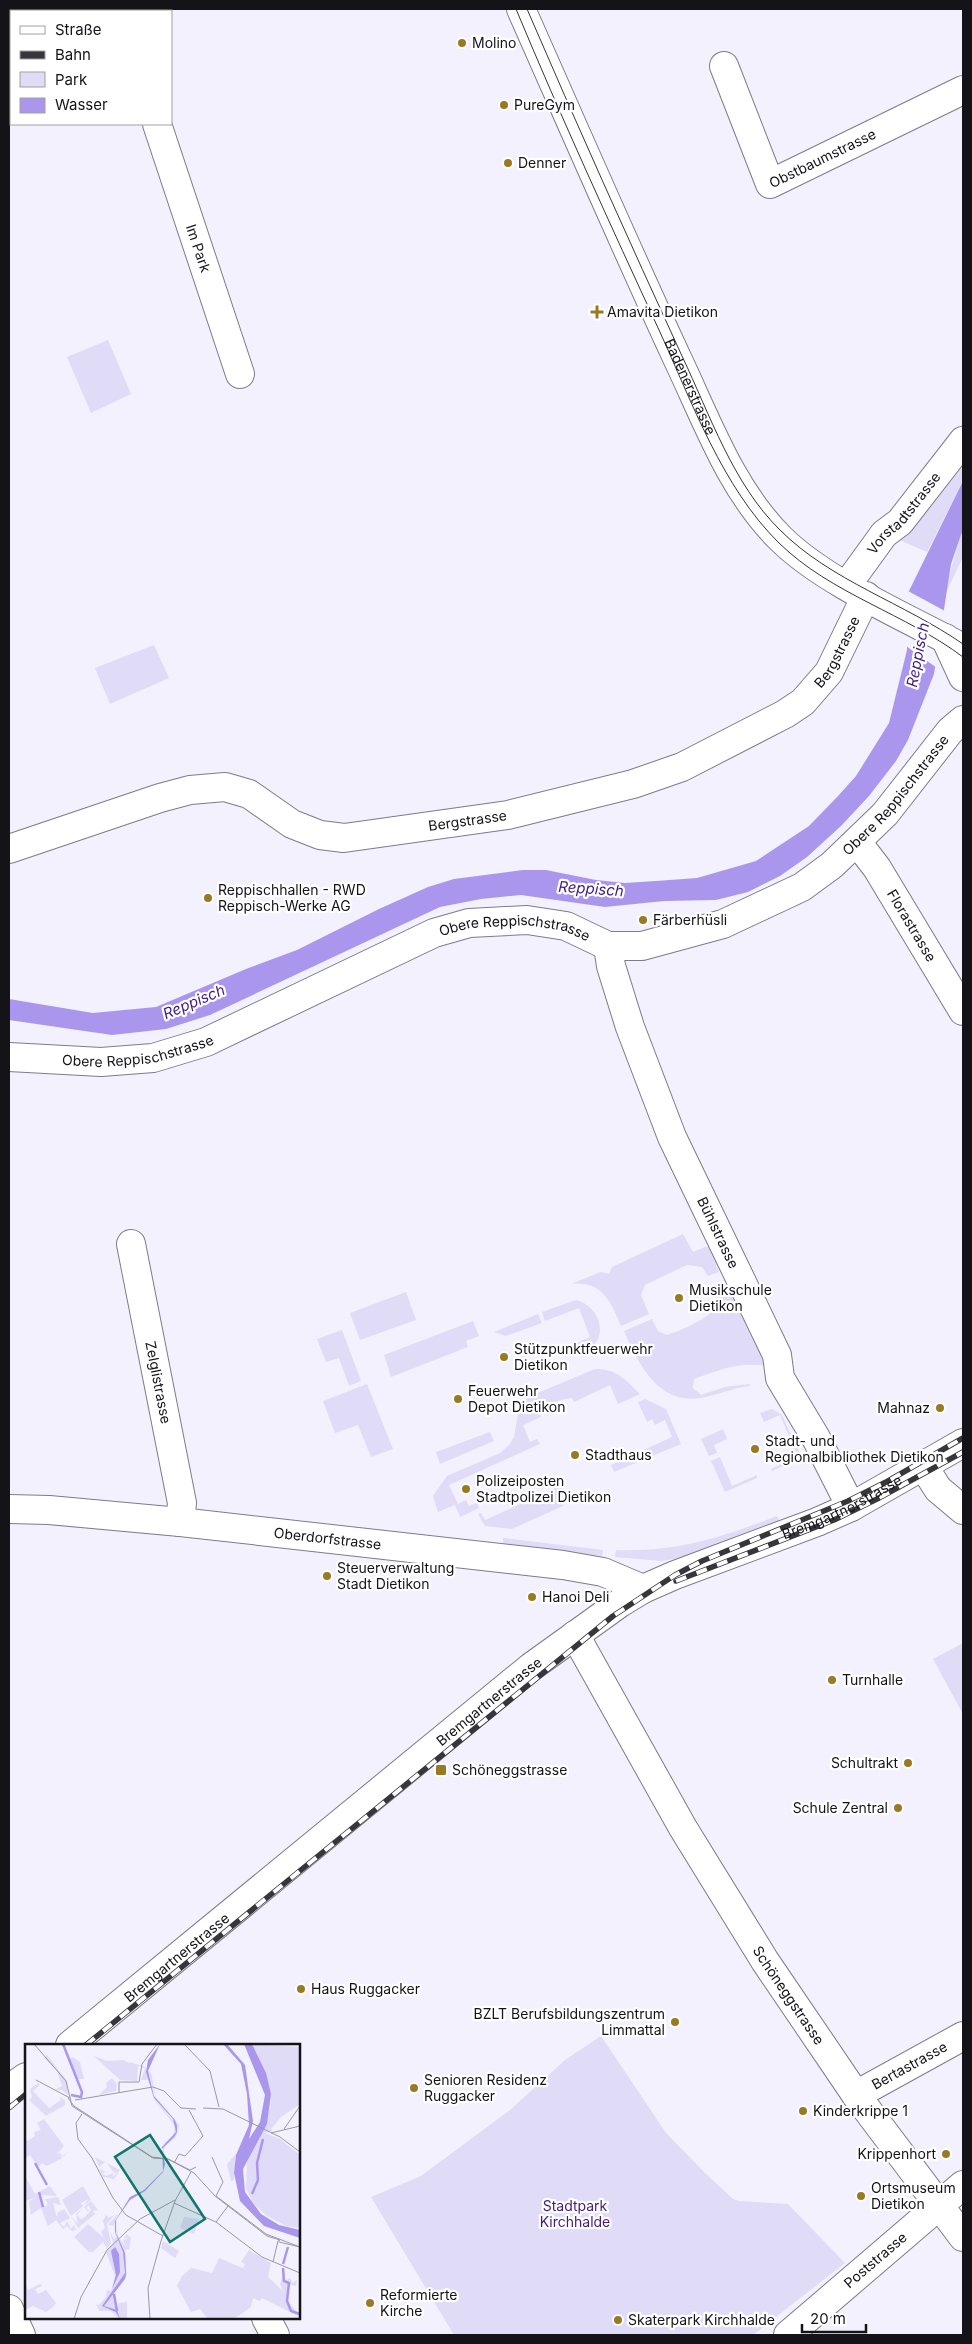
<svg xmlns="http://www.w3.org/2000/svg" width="972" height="2344" font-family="Inter,sans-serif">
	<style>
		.green { fill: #e0dbf7 }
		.water { fill: #aa96ed }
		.pier { fill: #f3f1fd }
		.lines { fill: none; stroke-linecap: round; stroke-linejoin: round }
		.minor-casing { stroke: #7e7b89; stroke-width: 30 }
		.major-casing { stroke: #7e7b89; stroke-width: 30 }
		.minor { stroke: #fff; stroke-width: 28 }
		.major { stroke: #fff; stroke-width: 28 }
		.tram { stroke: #37363c; stroke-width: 1 }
		.rail-casing { stroke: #37363c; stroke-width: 5.5 }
		.rail { stroke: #fff; stroke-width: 4; stroke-dasharray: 11; stroke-linecap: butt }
		.poi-dot { fill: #997922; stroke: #fff; stroke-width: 2 }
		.labels { text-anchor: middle; stroke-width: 4.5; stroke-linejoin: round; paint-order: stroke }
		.poi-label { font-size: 14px; fill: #141318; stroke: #fff; text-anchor: start }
		.street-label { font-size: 14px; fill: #141318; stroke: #fff }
		.park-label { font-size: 14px; fill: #411b7f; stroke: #fff }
		.water-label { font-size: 15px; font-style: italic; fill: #411c80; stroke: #fff }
		.inset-river { fill: none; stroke: #aa96ed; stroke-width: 2.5 }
		.inset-road { fill: none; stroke: #9a98a1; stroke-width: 1 }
		.view { fill: #0f766e; fill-opacity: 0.15; stroke: #0f766e; stroke-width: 2.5 }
		.inset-edge { fill: none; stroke: #141318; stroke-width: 2.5 }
	</style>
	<rect width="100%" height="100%" fill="#f3f1fd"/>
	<path class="green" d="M108 340 131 394 91 413 67 357Z
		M963 459V481L927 552 897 539Z
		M963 520V557L945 595C950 570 959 545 963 520Z
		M154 645 169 678 110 704 95 668Z
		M683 1234 693 1252 705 1247H710L721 1263 716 1265 719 1272 708 1276 702 1267 687 1265 645 1285 641 1295 649 1314 621 1326C611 1302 602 1280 571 1284L601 1272 609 1274 612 1267Z
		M724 1282 727 1287 732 1284 764 1352 761 1354 769 1366C739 1362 722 1369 694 1379L693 1388 701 1395 725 1387 749 1384 750 1386C732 1388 717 1395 700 1398 658 1405 638 1363 624 1331L652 1319 658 1331 667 1335C679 1331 717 1316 718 1302 719 1297 715 1292 713 1288Z
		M406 1292 416 1320 360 1340 350 1313Z
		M576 1300C602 1307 611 1342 582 1353L578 1351 575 1344 590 1337 579 1308 545 1321 542 1312Z
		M538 1314 542 1323 506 1336 494 1332Z
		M473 1321 479 1336 466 1341 468 1347 391 1377 384 1355Z
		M342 1330 361 1381 349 1386 339 1358 326 1362 317 1339Z
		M595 1369C616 1368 626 1380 640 1394L618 1404 610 1385 574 1402 572 1398C559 1399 549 1404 539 1412L541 1417 523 1425 530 1442 537 1439 540 1444 449 1485 458 1504 466 1500 469 1506 477 1503 479 1508 460 1517 455 1505 438 1512 433 1496 447 1476 500 1453 509 1445 514 1437 519 1408 528 1397Z
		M367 1384 393 1449 371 1457 358 1425 335 1433 323 1401Z
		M645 1399 666 1409 681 1444 614 1472 611 1465 672 1437 665 1420 655 1425 652 1419 647 1422 638 1402Z
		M772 1409 782 1415 802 1458 772 1471 771 1469 798 1457 780 1415 764 1422 760 1413Z
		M723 1429 727 1439 714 1445 717 1453 709 1456 701 1439Z
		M490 1432 494 1441 440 1464 436 1452Z
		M720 1457 732 1486 757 1475V1478L725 1492 711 1461Z
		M562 1485 566 1493 559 1496 563 1506 512 1529 485 1526 478 1514 481 1513 485 1520Z
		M777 1516 780 1522 680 1558 662 1561 615 1557 616 1550C678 1552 719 1538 777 1516Z
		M503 1538 603 1550 602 1556 503 1544Z
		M963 1643V1714L933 1659Z
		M601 2036 666 2133 705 2173 733 2199 739 2201 788 2204 845 2263 753 2335H454L371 2197 421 2176 510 2110 565 2060Z"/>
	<path class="water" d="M963 481V529L951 564 934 674 908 740 896 761 869 796 841 826 807 857 780 876 748 892 716 900 664 901 605 907 521 895 481 899 440 907 210 1015 166 1029 112 1035 9 1020V999L93 1013 156 1007 246 969 297 950 379 909 428 887 454 879 523 870H546L596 880 625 883 656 881 697 878 756 861 809 826 838 796 856 776 889 723 907 650 908 593Z"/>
	<path class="pier" d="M908 591 945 611 937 668 906 646 905 605Z"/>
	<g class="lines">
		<defs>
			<g id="minor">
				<path d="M131 9V11"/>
				<path d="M89 11 96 9"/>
				<path d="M9 42 11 41"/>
				<path id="s1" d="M724 66 770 184 963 90"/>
				<path id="s2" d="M157 124 240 374"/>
				<path id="s3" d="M847 585 884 534 900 522 963 441"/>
				<path id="s4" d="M857 842 877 868 963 1011"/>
				<path id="s5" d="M9 849 160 798 190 790 225 787 249 794 292 824 320 835 344 838 508 815 633 784 682 767 785 714 803 702 829 672 866 596"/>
				<path id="s6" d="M608 946 611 966 630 1027 672 1137 777 1355 780 1378 816 1438 851 1507"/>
				<path id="s7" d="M9 1057 101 1062 153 1058 206 1042 434 933 469 923 527 920 566 926 608 946H642L723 924 802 887 832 865 885 814 950 731 963 720"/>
				<path id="s8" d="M131 1244 182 1503 180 1522"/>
				<path d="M924 1467 938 1489 963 1510"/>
				<path id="s9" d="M9 1509 49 1510 180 1522 563 1565 603 1572 643 1589"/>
				<path id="s10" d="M575 1635 683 1828 765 1961 856 2095 963 2237"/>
				<path id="s11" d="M856 2095 963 2036"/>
				<path d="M9 2309 21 2335"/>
				<path d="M266 2318 275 2335"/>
				<path id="s12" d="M788 2335 963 2185"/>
			</g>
			<g id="major">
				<path id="s13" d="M521 9C573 126 624 244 678 360 707 421 731 489 780 538 824 582 908 618 963 648"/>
				<path d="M945 638 963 677"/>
				<path id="s14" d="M70 2045 531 1667 620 1603 643 1589 675 1575 817 1522 851 1507 963 1443"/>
				<path d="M9 2089 26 2077"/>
			</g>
		</defs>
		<use href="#minor" class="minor-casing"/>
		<use href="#major" class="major-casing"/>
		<use href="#minor" class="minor"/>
		<use href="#major" class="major"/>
		<path class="tram" d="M516 9C561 117 610 224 659 330 692 402 722 487 779 543 831 594 906 614 963 657
			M527 9C577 125 629 241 682 356 710 415 733 484 780 530 831 581 904 603 963 644"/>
		<defs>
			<path id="rail" d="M676 1581 834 1520 877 1499 963 1452
				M86 2045 613 1616 675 1575 702 1561 848 1501 888 1481 963 1438
				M9 2108 26 2094"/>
		</defs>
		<use href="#rail" class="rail-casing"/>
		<use href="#rail" class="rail"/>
	</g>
	<g class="poi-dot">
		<circle cx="462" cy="43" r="5"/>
		<circle cx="504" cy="105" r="5"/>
		<circle cx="508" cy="163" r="5"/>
		<path d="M594.5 304.5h5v5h5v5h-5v5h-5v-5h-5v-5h5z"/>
		<circle cx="208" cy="898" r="5"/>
		<circle cx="643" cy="920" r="5"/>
		<circle cx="679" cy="1298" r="5"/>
		<circle cx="504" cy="1357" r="5"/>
		<circle cx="458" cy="1399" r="5"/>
		<circle cx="940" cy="1408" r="5"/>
		<circle cx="755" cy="1449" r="5"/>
		<circle cx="575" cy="1455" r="5"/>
		<circle cx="466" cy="1489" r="5"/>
		<circle cx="327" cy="1576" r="5"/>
		<circle cx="532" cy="1597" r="5"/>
		<circle cx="832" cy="1680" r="5"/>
		<circle cx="908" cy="1763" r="5"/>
		<rect x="435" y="1764" width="12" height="12" rx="2.5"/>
		<circle cx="898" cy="1808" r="5"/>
		<circle cx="301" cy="1989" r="5"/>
		<circle cx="675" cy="2022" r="5"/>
		<circle cx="414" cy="2088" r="5"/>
		<circle cx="803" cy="2111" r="5"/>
		<circle cx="946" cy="2154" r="5"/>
		<circle cx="861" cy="2196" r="5"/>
		<circle cx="370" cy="2303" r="5"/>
		<circle cx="618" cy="2320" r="5"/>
	</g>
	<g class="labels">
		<g class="poi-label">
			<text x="472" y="48">Molino</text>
			<text x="514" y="110">PureGym</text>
			<text x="518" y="168">Denner</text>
			<text x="607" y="317">Amavita Dietikon</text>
			<text x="218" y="895">Reppischhallen - RWD<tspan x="218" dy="16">Reppisch-Werke AG</tspan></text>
			<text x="653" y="925">Färberhüsli</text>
			<text x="689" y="1295">Musikschule<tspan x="689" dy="16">Dietikon</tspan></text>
			<text x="514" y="1354">Stützpunktfeuerwehr<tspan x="514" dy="16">Dietikon</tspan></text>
			<text x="468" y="1396">Feuerwehr<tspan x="468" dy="16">Depot Dietikon</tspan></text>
			<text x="930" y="1413" text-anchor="end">Mahnaz</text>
			<text x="765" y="1446">Stadt- und<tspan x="765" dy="16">Regionalbibliothek Dietikon</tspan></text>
			<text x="585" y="1460">Stadthaus</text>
			<text x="476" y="1486">Polizeiposten<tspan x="476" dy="16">Stadtpolizei Dietikon</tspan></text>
			<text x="337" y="1573">Steuerverwaltung<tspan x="337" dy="16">Stadt Dietikon</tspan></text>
			<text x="542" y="1602">Hanoi Deli</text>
			<text x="842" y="1685">Turnhalle</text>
			<text x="898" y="1768" text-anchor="end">Schultrakt</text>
			<text x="452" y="1775">Schöneggstrasse</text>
			<text x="888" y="1813" text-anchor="end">Schule Zentral</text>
			<text x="311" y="1994">Haus Ruggacker</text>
			<text x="665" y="2019" text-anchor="end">BZLT Berufsbildungszentrum<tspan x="665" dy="16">Limmattal</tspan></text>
			<text x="424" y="2085">Senioren Residenz<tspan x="424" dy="16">Ruggacker</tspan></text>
			<text x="813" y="2116">Kinderkrippe 1</text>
			<text x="936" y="2159" text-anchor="end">Krippenhort</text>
			<text x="871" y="2193">Ortsmuseum<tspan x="871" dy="16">Dietikon</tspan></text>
			<text x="380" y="2300">Reformierte<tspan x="380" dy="16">Kirche</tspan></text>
			<text x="628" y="2325">Skaterpark Kirchhalde</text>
		</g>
		<g class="street-label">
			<text dy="5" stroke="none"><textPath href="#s1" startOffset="185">Obstbaumstrasse</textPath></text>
			<text dy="5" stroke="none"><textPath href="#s2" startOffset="131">Im Park</textPath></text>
			<text dy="5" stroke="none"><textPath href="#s13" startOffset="414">Badenerstrasse</textPath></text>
			<text dy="5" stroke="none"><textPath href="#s3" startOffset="92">Vorstadtstrasse</textPath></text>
			<text dy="5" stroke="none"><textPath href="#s5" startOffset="902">Bergstrasse</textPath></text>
			<text dy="5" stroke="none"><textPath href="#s7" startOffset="970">Obere Reppischstrasse</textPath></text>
			<text dy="5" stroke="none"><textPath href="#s5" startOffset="482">Bergstrasse</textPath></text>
			<text dy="5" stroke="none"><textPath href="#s4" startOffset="100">Florastrasse</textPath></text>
			<text dy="5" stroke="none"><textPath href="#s7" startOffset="535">Obere Reppischstrasse</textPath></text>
			<text dy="5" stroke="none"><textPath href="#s7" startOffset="130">Obere Reppischstrasse</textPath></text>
			<text dy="5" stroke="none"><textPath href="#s6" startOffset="308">Bühlstrasse</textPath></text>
			<text dy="5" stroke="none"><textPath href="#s8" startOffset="141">Zelglistrasse</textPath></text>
			<text dy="5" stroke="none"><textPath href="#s14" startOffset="948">Bremgartnerstrasse</textPath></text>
			<text dy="5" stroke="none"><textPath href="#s9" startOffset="320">Oberdorfstrasse</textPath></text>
			<text dy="5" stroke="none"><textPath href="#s14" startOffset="542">Bremgartnerstrasse</textPath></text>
			<text dy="5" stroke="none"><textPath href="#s14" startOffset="138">Bremgartnerstrasse</textPath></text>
			<text dy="5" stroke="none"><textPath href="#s10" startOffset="419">Schöneggstrasse</textPath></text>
			<text dy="5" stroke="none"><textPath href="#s11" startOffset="61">Bertastrasse</textPath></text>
			<text dy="5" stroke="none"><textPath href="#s12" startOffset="115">Poststrasse</textPath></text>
		</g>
		<g class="park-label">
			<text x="575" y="2211">Stadtpark<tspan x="575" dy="16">Kirchhalde</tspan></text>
		</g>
		<g class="water-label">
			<text transform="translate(918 655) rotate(-79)" y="5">Reppisch</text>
			<text transform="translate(591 889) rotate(4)" y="5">Reppisch</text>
			<text transform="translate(194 1002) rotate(-23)" y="5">Reppisch</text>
		</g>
	</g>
	<g transform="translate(25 2044)">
		<rect width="275" height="275" fill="#f3f1fd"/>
		<path d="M227 0 275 3V60L256 73 246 85 248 87 240 89 255 95 275 111V184L261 182 241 171 228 159 221 144 222 118 241 81 246 57 239 27ZM22 11 42 37 43 51 37 46H30L37 42 32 27 19 14ZM69 12 82 17 99 16 101 18 108 19 120 23 121 24 129 54 150 79 151 88 149 92 151 91V79L131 54 123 26 126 29 131 53 154 81 151 93 140 102 138 113V103L147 93 138 101 135 112 136 104 139 99 148 92 150 82 129 55 123 36H116L120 24 113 22 112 37 95 36ZM48 13 55 18 59 35H52L43 16ZM87 34 92 40 91 47 74 51 82 43 83 46 81 39ZM13 39 15 41 8 47 24 64 36 56 34 53 40 56V61L21 72 4 56 7 53 5 45ZM19 75 39 102 32 110 35 109 38 112 43 108 38 113 35 111 37 114 30 118 22 122 17 119 13 123 5 111 0 114V95L3 97 10 92 9 88 16 86 12 79ZM211 110 209 136 206 137 202 120ZM70 113 95 126 89 135 78 133ZM81 118 89 129 92 128 88 133V129L81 132 77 129 81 128 74 124 75 121 79 125 76 121ZM0 132 10 150 25 142 32 152 15 151 19 162 23 161 20 155 33 153 36 161 28 159 31 171 33 173 32 169 39 165 45 174 35 179 39 183 42 177 46 185 49 181 51 186 47 187 42 182 38 185 31 176 23 182 16 164 6 171 4 157 12 153 0 157ZM58 142 66 156 59 161 63 155 56 159 58 162 46 172 37 156ZM66 157 73 166 68 167 70 170 53 184 47 173 53 180 51 170 58 163 52 171 56 175 60 173 66 166 64 162 61 163 64 167H63L59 163ZM96 166 91 178 93 192 101 204 98 197 104 193 98 195 102 190 106 194 104 205 100 206 102 231 89 249 92 266 94 259 102 258V275H94L86 267H74L71 260 74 261 81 253 82 246 86 247 90 232 81 208 88 199 85 187 89 195 91 193 89 182 83 181 93 169 89 181 92 195 91 179ZM90 170 82 180 86 199 82 204 78 198 68 208H64L49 193 63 180 79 194 76 188 80 184 78 177 81 171 84 174ZM159 173 174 175 169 190 155 184ZM138 197 154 207 150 214 136 204ZM224 206 246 219 243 233 258 247 255 240 258 231 260 237 265 234 268 239 272 236 271 242 264 240 262 249 263 257 275 273 237 254 235 257 228 254 226 263 209 275H183L175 265 166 268 152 242 157 232 166 224 187 229 194 214 229 229 218 224 220 220 216 218ZM0 240 3 246 15 240 17 242 10 245 13 250 21 246 31 259 28 263 21 268 8 262 0 266Z" fill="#e0dbf7" fill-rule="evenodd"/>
		<path d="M135 0 123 27 129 52 150 76 152 82V88L150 92 137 105 140 120 138 128 120 147 105 156 91 176V189L100 209 101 230 100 235 79 262 92 266 95 275 91 268 77 262 100 229 98 208 90 188V177L105 153 119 146 138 127 137 103 151 88 148 75 129 54 121 28 123 16ZM198 0H202L220 21 228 77 224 95 235 78 240 51 219 0H227L241 29 246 50 242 80 218 125 220 148 236 170 254 181 275 186V194L239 182 215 157 209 129 211 111 224 81 222 50 216 20ZM90 203 94 210 95 228 87 245 91 231 86 207Z" fill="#aa96ed"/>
		<path class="inset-river" d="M38 0 57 48 56 53 46 51M10 119 22 141M14 148 18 163M227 150 233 136 232 119 238 95M258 220 263 203M258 224 259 237 264 239 262 257 266 267 275 270M89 250 92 267"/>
		<path class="inset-road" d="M9 0 41 37 47 62 128 114 143 115 165 126 171 123M159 0 185 27 194 63M11 36 45 54M94 49V38H114L117 20 132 0M43 54 49 62 127 113 143 115 169 129 190 152 242 192 255 196 253 197M50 56 128 43 139 47 156 64 171 65M178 64 198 65 255 93 275 108M57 70 51 79 53 95 67 114 88 154 101 171 138 192M259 85 275 62M246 89 275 82M187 113 198 138 191 152 241 190 275 203M149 119 154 110 160 112 178 92 164 66M149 159 191 178 237 213 275 229M191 178 203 162M254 198 275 203M248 218 253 197M49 275 56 253 82 206 115 175 150 156M125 275 123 244 136 197 150 157 166 128M224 275H259"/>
		<path class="view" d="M125 91 180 175 145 198 90 113Z"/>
		<rect width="275" height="275" class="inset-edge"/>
	</g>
	<rect width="972" height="2344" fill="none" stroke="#141318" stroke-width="20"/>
	<rect x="10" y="10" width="162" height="115" fill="#ffffff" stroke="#a1a1a3"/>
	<rect x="20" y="26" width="25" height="8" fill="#ffffff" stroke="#a1a1a3"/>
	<text x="55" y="35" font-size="15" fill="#141318">Straße</text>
	<rect x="20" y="51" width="25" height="8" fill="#37363c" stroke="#a1a1a3"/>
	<text x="55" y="60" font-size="15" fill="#141318">Bahn</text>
	<rect x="20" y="72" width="25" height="15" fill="#e0dbf7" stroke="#a1a1a3"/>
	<text x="55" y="85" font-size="15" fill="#141318">Park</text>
	<rect x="20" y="98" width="25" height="15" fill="#aa96ed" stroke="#a1a1a3"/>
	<text x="55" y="110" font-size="15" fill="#141318">Wasser</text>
	<path d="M802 2324v8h64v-8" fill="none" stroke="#141318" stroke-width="2.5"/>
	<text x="810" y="2324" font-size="15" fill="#141318" stroke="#ffffff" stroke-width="4" paint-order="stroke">20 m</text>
</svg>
